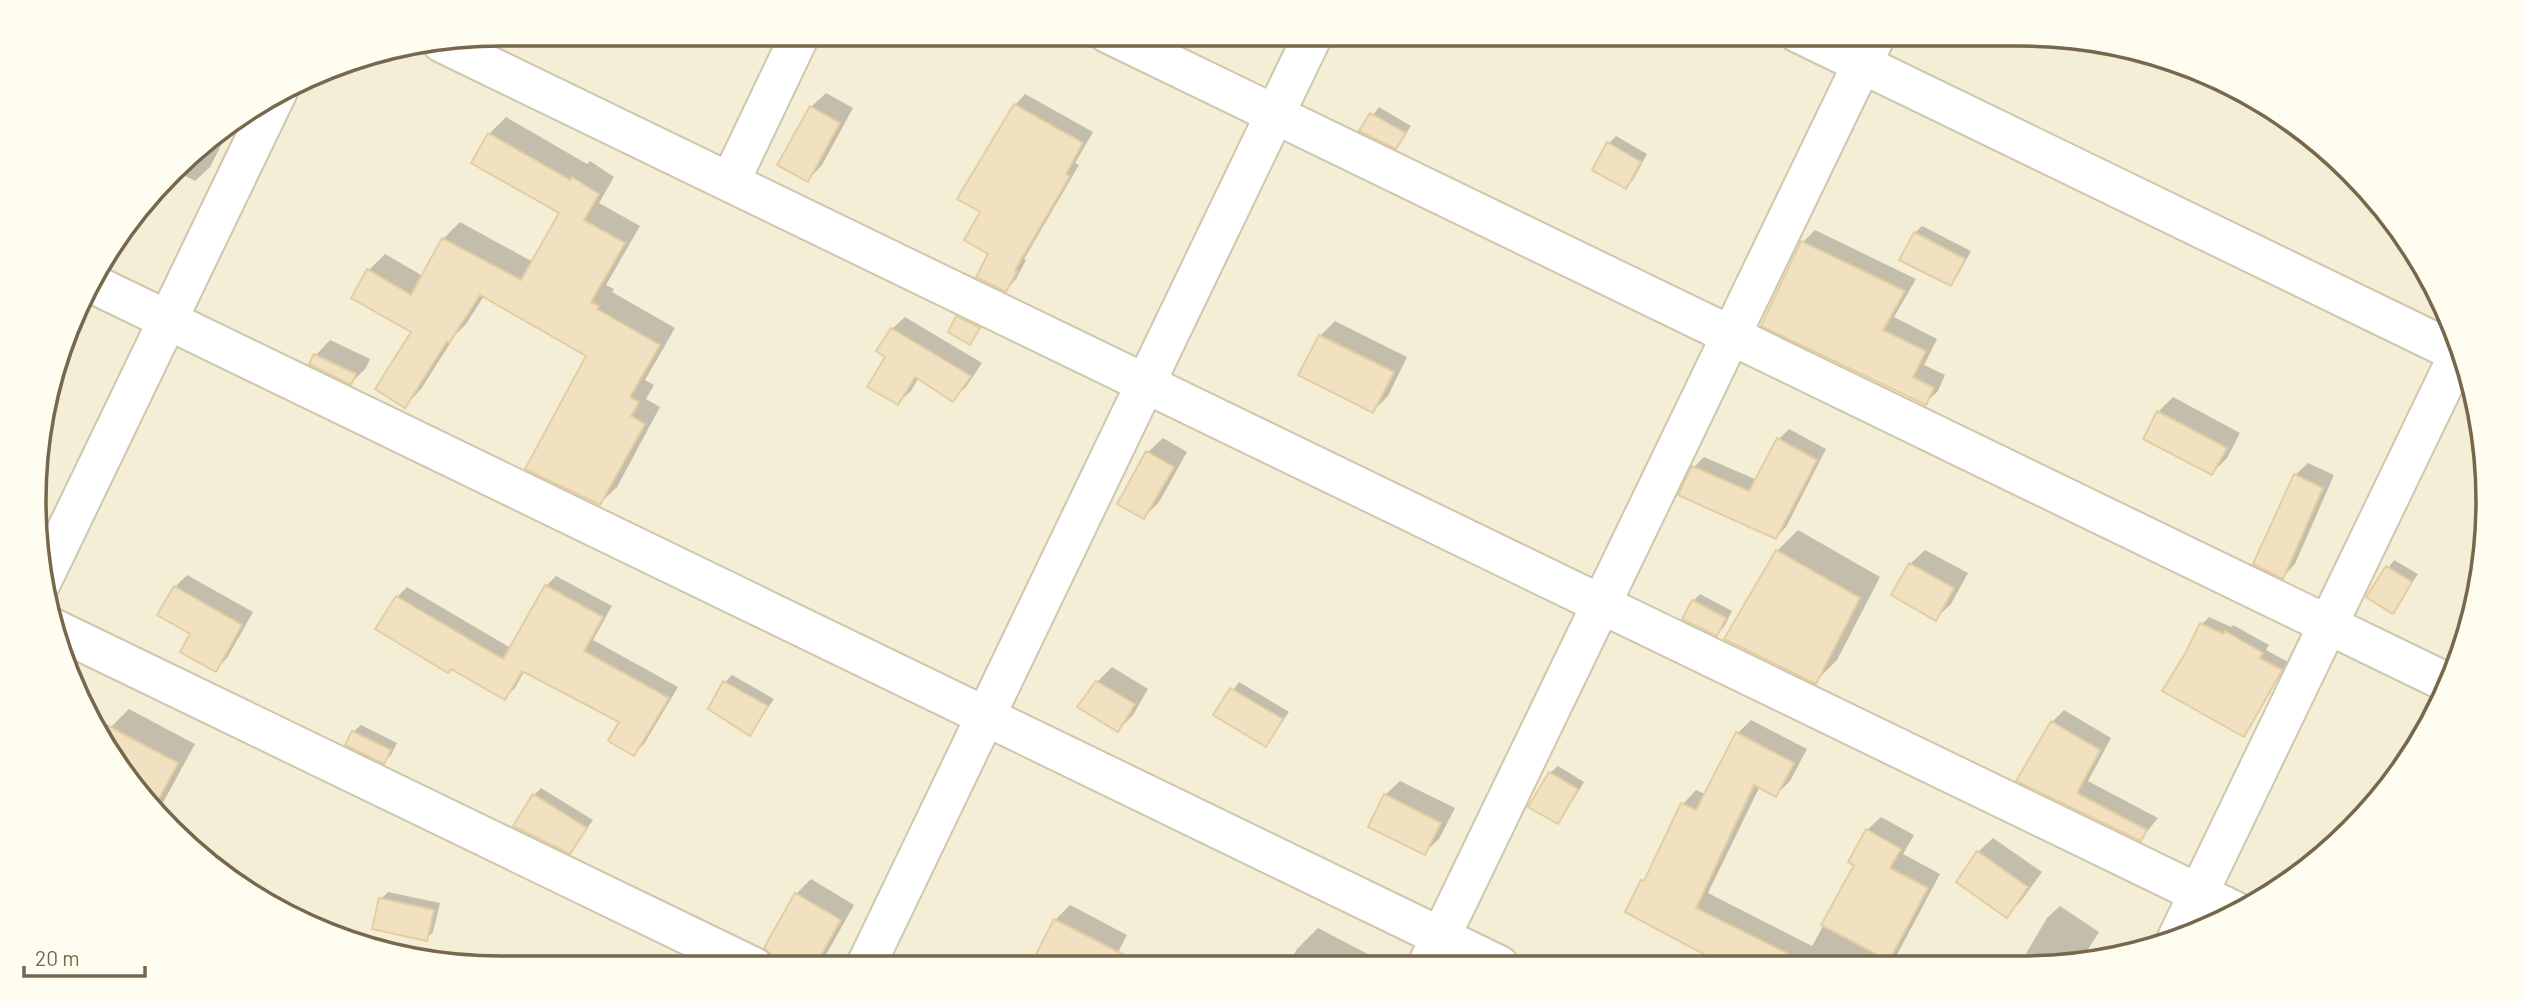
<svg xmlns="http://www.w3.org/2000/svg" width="2522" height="1001" font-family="Barlow,sans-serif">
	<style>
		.residential { fill: #f4eed7 }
		.shadow { fill: #0003 }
		.building { fill: #f2e1c0; stroke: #e5cda0; stroke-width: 2 }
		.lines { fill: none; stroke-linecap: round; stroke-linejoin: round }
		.minor-casing { stroke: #cfc6ae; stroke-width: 42 }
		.minor { stroke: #fff; stroke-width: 38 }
		.rim { fill: none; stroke: #77674c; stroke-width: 3.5 }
	</style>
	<rect width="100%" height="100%" fill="#fdfae9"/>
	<path class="residential" d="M501 33H2022L2171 58 2255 96 2329 149 2392 216 2440 293 2473 379 2488 470 2485 561 2464 650 2410 760 2329 852 2201 932 2083 964 501 968 351 943 216 871 112 760 69 679 42 592 37 439 58 350 96 267 193 149 267 96 350 58Z"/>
	<path class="shadow" d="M1551 33H1574L1566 43Z
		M2240 89 2255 96 2268 105 2240 90Z
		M826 93 853 108 822 165 808 180 811 107Z
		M1025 94 1093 132 1075 163 1079 165 1024 259 1026 260 1016 279 1006 290 990 253 983 212 1015 105Z
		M1379 107 1411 126 1396 147 1362 130Z
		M506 117 587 164 590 161 614 177 599 203 640 226 606 285 614 289 612 292 675 328 645 380 654 385 646 399 660 407 617 487 600 503 589 356 484 296 466 324 456 334 421 389 405 406 413 331 368 271 385 254 423 276 443 239 460 222 533 262 561 212 489 134Z
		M235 118 210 167 195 181 175 171 193 149Z
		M1616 136 1647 154 1633 180 1626 187 1608 144Z
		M1922 226 1971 251 1957 277 1950 284 1915 233Z
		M1815 230 1916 279 1894 317 1937 339 1924 365 1945 375 1938 391 1925 403 1803 242Z
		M905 317 982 363 966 387 953 399 919 377 911 391 898 403 887 356 892 329Z
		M1335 321 1407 357 1388 396 1373 411 1320 336Z
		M330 340 370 359 366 368 351 383 316 355Z
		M2173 397 2240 433 2227 458 2212 473 2158 412Z
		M1789 429 1826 449 1786 527 1776 537 1694 467 1704 457 1757 480 1779 439Z
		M1163 438 1187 452 1159 502 1144 517 1148 452Z
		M2308 463 2334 475 2295 564 2283 577 2295 475Z
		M1798 530 1880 577 1837 660 1815 682 1777 551Z
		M1925 550 1968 573 1951 604 1936 618 1910 564Z
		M2394 560 2418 574 2392 611 2369 596Z
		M187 575 253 612 227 658 215 670 192 634 175 587Z
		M556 576 612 606 593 640 678 687 644 744 634 754 621 721 525 670 515 688 505 698 397 597 407 587 511 648 546 586Z
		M1700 594 1732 611 1724 627 1717 634 1693 601Z
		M2209 617 2231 627 2233 625 2269 645 2266 650 2288 662 2250 728 2243 735 2202 624Z
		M1112 667 1148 689 1133 715 1118 730 1097 682Z
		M732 675 774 699 750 733 725 682Z
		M1239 682 1289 712 1272 738 1265 745 1216 714Z
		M129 709 195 744 159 810 112 760 102 742 111 727Z
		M2064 710 2111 738 2088 781 2158 818 2141 839 2019 780 2052 722Z
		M1751 720 1807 749 1790 781 1776 795 1760 786 1708 893 1812 946 1857 865 1867 830 1881 817 1914 835 1903 854 1940 874 1892 964 1728 965 1643 881 1648 876 1683 804 1696 790 1705 794 1738 733Z
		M361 725 397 743 391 755 384 762 353 732Z
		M1558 766 1584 782 1564 815 1557 822 1550 773Z
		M1400 781 1455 808 1439 839 1424 853 1385 795Z
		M541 788 593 820 570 852 534 795Z
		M1993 838 2042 872 2021 901 2007 915 1978 852Z
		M811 879 854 905 819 967H777L796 894Z
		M388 892 440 903 433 932 426 939 381 899Z
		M1070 905 1127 935 1111 966H1049L1035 959 1055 920Z
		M2060 906 2099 932 2079 964H2020L2047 918Z
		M1318 928 1389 965 1288 966 1297 949Z"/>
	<path class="building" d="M1014 104 1083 143 1066 174 1070 176 1015 270 1017 271 1006 292 976 277 988 254 964 240 980 212 957 199Z
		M810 106 840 123 808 182 777 165Z
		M1370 113 1406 133 1396 149 1359 131Z
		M488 133 570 180 572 177 599 194 584 220 625 243 591 302 599 306 597 309 660 345 630 397 639 402 631 416 645 424 600 505 525 469 586 356 480 295 449 343 447 341 405 408 375 389 411 332 351 298 367 269 411 295 442 238 521 280 559 213 471 163Z
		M1607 142 1641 162 1626 189 1592 170Z
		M1914 232 1965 259 1951 286 1899 260Z
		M1801 241 1905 291 1883 330 1926 351 1913 377 1934 388 1926 405 1761 326Z
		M956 316 980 328 970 345 948 332Z
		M891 328 971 376 953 402 915 377 898 405 867 387 885 357 876 351Z
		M1319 335 1394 372 1373 413 1298 375Z
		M314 354 356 374 351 385 309 364Z
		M2157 411 2227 448 2212 475 2143 439Z
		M1777 438 1817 460 1776 539 1678 495 1692 466 1749 491Z
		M1146 451 1174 467 1144 519 1117 504Z
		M2294 474 2323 488 2283 579 2253 564Z
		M1776 550 1860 598 1816 684 1724 639Z
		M1909 563 1954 588 1936 621 1891 595Z
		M2386 566 2412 582 2393 614 2366 597Z
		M545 585 603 617 584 651 669 698 634 756 608 741 619 722 522 671 505 700 451 669 448 673 375 629 396 596 503 659Z
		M174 586 242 625 216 672 180 652 190 634 157 615Z
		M1692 600 1726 618 1717 636 1682 619Z
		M2200 623 2223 634 2225 631 2263 653 2260 658 2282 670 2244 737 2162 691 2186 652Z
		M723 681 768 706 750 736 708 709Z
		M1096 681 1135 704 1118 732 1077 707Z
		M1230 688 1283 719 1266 747 1213 715Z
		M88 715 178 763 155 806 112 760Z
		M2051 721 2100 750 2077 793 2147 830 2141 841 2016 781Z
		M352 731 391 750 384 764 345 745Z
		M1736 732 1794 763 1776 797 1754 785 1696 908 1809 964 1724 965 1625 912 1641 880 1644 881 1681 803 1696 810Z
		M1549 772 1578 789 1558 824 1528 807Z
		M533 794 587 828 570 854 513 826Z
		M1384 794 1441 823 1425 855 1368 827Z
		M1866 829 1901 849 1890 868 1928 888 1889 961 1821 925 1854 865 1848 862Z
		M1977 851 2028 887 2007 918 1956 882Z
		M795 893 841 920 814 967H776L772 955 764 948Z
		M379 898 434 910 427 941 372 929Z
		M1054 919 1146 966H1030Z"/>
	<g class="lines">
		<defs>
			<path id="minor" d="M1107 33 2448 683
				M1798 33 2464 356
				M442 43 2235 911
				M730 182 801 33
				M89 282 1499 965
				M42 581 278 91
				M53 628 754 967
				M2177 938 2461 349
				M1427 965 1877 33
				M865 967 1314 33"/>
		</defs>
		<use href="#minor" class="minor-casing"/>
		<use href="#minor" class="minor"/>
	</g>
	<path d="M0 0H2522V1001H0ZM501 46H2021A455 455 0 0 1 2476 501V501A455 455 0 0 1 2021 956H501A455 455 0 0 1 46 501V501A455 455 0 0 1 501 46Z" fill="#fffdef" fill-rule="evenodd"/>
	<path class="rim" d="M501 46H2021A455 455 0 0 1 2476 501V501A455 455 0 0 1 2021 956H501A455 455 0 0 1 46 501V501A455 455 0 0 1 501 46Z"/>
	<path d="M24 966v10h121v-10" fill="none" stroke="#77674c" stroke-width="3.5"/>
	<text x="35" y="966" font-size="21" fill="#77674c" stroke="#fffdef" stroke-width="5" paint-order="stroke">20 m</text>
</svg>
